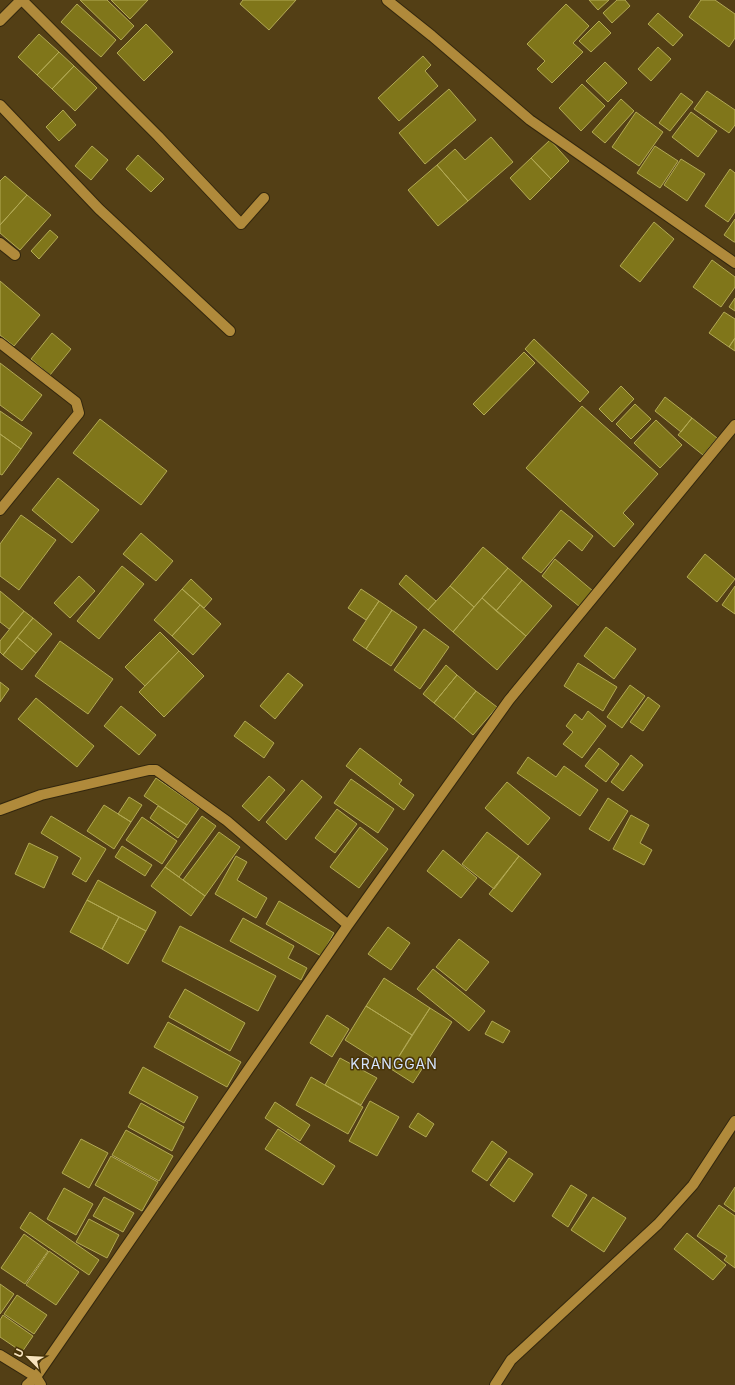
<svg xmlns="http://www.w3.org/2000/svg" width="735" height="1385" font-family="Inter,sans-serif">
	<style>
		.building { fill: #80761a; stroke: #b2a954 }
		.lines { fill: none; stroke-linecap: round; stroke-linejoin: round }
		.minor-casing { stroke: #33270e; stroke-width: 12 }
		.minor { stroke: #b08a3b; stroke-width: 10 }
		.labels { text-anchor: middle; stroke-width: 3; stroke-linejoin: round; paint-order: stroke }
		.quarter-label { font-size: 14px; letter-spacing: 1px; fill: #d5e4ff; stroke: #483408 }
	</style>
	<rect width="100%" height="100%" fill="#533f15"/>
	<path class="building" d="M80 0H107L134 26 121 40Z
		M111 0H148L130 19Z
		M243 0H296L269 30 240 4Z
		M589 0H609L598 10Z
		M617 0H625L630 6 612 23 603 13Z
		M701 0H715L735 14V38L729 47 689 17Z
		M77 4 116 40 101 57 61 22Z
		M566 4 589 26 573 43 583 52 552 83 537 69 545 61 527 44Z
		M658 13 683 35 673 46 648 24Z
		M599 21 611 33 591 52 579 41Z
		M146 24 173 52 144 81 117 53Z
		M39 34 59 52 37 75 18 57Z
		M658 47 671 59 651 81 638 69Z
		M59 52 74 66 52 89 37 75Z
		M423 56 431 65 425 71 438 86 399 121 378 98Z
		M605 62 627 83 608 102 586 81Z
		M74 66 97 88 75 111 52 89Z
		M582 84 605 106 581 131 559 108Z
		M449 89 476 120 425 164 399 133Z
		M707 91 735 110V125L729 133 694 109Z
		M681 93 693 102 670 131 659 123Z
		M621 99 634 111 605 143 592 132Z
		M63 110 76 125 59 141 46 127Z
		M636 112 663 132 639 166 612 147Z
		M691 112 717 131 698 157 672 137Z
		M491 137 513 162 468 201 437 165 455 149 465 160Z
		M550 140 569 161 551 179 531 158Z
		M92 146 108 160 91 180 75 166Z
		M655 146 678 161 660 188 637 173Z
		M138 155 164 179 151 192 126 169Z
		M531 158 551 179 530 200 510 178Z
		M681 159 705 174 687 201 664 185Z
		M437 165 468 201 438 226 408 190Z
		M730 169 735 173V212L728 222 705 206Z
		M5 176 27 195 0 225V181Z
		M27 195 51 215 20 250 0 233V225Z
		M735 219V242H734L724 235Z
		M654 222 674 239 640 282 620 266Z
		M50 230 58 237 39 259 31 251Z
		M712 260 735 277V287L721 307 693 287Z
		M0 281 40 315 14 346 0 335Z
		M735 298V311L729 307Z
		M724 312 735 319V338L729 347 709 333Z
		M52 333 71 349 50 375 31 359Z
		M735 338V351L729 347Z
		M534 339 589 392 580 402 525 349Z
		M524 352 535 363 484 415 473 404Z
		M0 363 42 395 22 421 0 405Z
		M621 386 634 399 612 422 599 409Z
		M665 397 692 418 681 432 655 411Z
		M635 404 651 419 631 439 616 424Z
		M582 406 658 474 623 513 634 524 614 547 526 468Z
		M0 411 32 433 21 449 0 434Z
		M692 418 717 438 703 455 678 435Z
		M100 419 167 471 141 505 73 453Z
		M656 420 682 445 660 468 634 443Z
		M0 434 21 449 2 475 0 474Z
		M58 478 99 510 72 543 32 510Z
		M561 510 593 536 582 551 569 540 541 573 522 558Z
		M21 515 56 540 19 590 0 576V544Z
		M141 533 173 561 156 581 123 554Z
		M483 547 508 568 474 607 450 586Z
		M705 554 735 579 717 602 687 577Z
		M555 559 593 591 580 607 542 576Z
		M122 566 144 584 99 639 77 621Z
		M508 568 522 580 496 611 482 598Z
		M406 575 436 601 428 610 399 584Z
		M79 576 95 591 70 618 54 603Z
		M191 579 212 599 204 608 182 589Z
		M522 580 552 606 526 636 496 611Z
		M450 586 474 607 453 632 428 610Z
		M735 586V614L722 605Z
		M182 589 200 605 172 636 154 620Z
		M361 589 379 601 366 620 348 608Z
		M0 591 24 611 9 629 0 622Z
		M482 598 526 636 497 670 453 632Z
		M379 601 392 610 366 649 353 640Z
		M200 605 221 624 193 655 172 636Z
		M392 610 417 627 391 666 366 649Z
		M24 611 33 618 3 655 0 652V641Z
		M33 618 52 634 36 653 17 637Z
		M606 627 636 649 614 679 584 656Z
		M424 629 449 647 420 689 394 670Z
		M160 632 179 651 145 686 125 667Z
		M17 637 36 653 22 670 3 655Z
		M60 641 113 679 88 714 35 676Z
		M179 651 204 676 164 717 139 692Z
		M578 663 617 687 603 711 564 686Z
		M446 665 457 675 434 703 423 694Z
		M288 673 303 685 275 719 260 706Z
		M457 675 476 691 454 719 434 703Z
		M0 682 9 689 0 702Z
		M630 685 645 696 622 728 607 717Z
		M476 691 497 707 473 735 454 719Z
		M648 697 660 706 643 731 630 722Z
		M36 698 94 746 77 767 18 719Z
		M121 706 156 735 139 755 104 726Z
		M588 711 606 726 582 758 563 744 573 732 566 726 575 714 582 720Z
		M245 721 274 743 264 758 234 736Z
		M360 748 402 780 399 784 414 795 404 810 346 766Z
		M599 748 619 764 606 782 585 766Z
		M631 755 643 765 623 791 611 782Z
		M528 757 556 777 564 766 598 790 580 816 517 773Z
		M269 776 285 790 259 821 242 806Z
		M156 778 199 808 187 825 144 796Z
		M351 779 394 809 378 833 334 803Z
		M302 780 322 797 286 840 266 822Z
		M507 782 550 818 528 845 485 808Z
		M129 797 142 805 131 822 118 814Z
		M608 798 628 811 609 841 589 829Z
		M104 805 131 822 114 849 87 831Z
		M158 806 187 825 178 838 150 818Z
		M337 809 357 824 335 853 315 838Z
		M631 815 649 825 640 843 652 850 644 865 613 849Z
		M51 816 106 849 86 882 72 874 81 858 41 833Z
		M202 816 216 826 179 877 165 867Z
		M142 817 177 841 162 864 126 840Z
		M360 827 388 849 359 888 330 867Z
		M219 832 240 847 205 896 183 880Z
		M487 832 519 856 494 889 462 864Z
		M29 843 58 857 44 888 15 874Z
		M122 846 152 865 145 876 115 857Z
		M443 850 477 878 461 898 427 871Z
		M236 856 247 862 237 880 267 898 256 918 215 894Z
		M519 856 541 874 512 912 489 894Z
		M165 867 205 896 191 916 151 886Z
		M98 880 156 912 146 931 87 900Z
		M87 900 119 917 102 949 70 932Z
		M279 901 334 933 321 956 266 924Z
		M119 917 146 931 128 964 102 949Z
		M243 918 294 946 288 958 307 968 301 980 230 941Z
		M180 926 276 976 258 1011 162 961Z
		M388 927 410 943 391 970 368 954Z
		M459 939 489 962 466 991 436 967Z
		M433 969 485 1011 469 1031 417 989Z
		M384 978 430 1008 412 1035 366 1006Z
		M185 989 245 1023 230 1051 169 1017Z
		M366 1006 412 1035 391 1069 345 1040Z
		M430 1008 452 1022 413 1083 391 1069Z
		M327 1015 349 1029 332 1057 310 1043Z
		M492 1021 510 1031 503 1043 485 1034Z
		M168 1022 241 1062 227 1087 154 1047Z
		M340 1058 377 1078 361 1105 325 1085Z
		M143 1067 198 1097 184 1123 129 1093Z
		M311 1077 363 1107 348 1134 296 1105Z
		M370 1101 399 1117 377 1156 349 1141Z
		M275 1102 310 1125 300 1141 265 1118Z
		M141 1103 184 1127 172 1151 128 1127Z
		M418 1113 434 1124 426 1137 409 1127Z
		M278 1129 335 1166 323 1185 265 1149Z
		M126 1130 173 1156 159 1181 112 1155Z
		M81 1139 108 1153 89 1188 62 1173Z
		M492 1141 507 1152 487 1181 472 1171Z
		M111 1156 158 1182 142 1211 95 1185Z
		M509 1158 533 1174 514 1202 490 1185Z
		M571 1185 587 1195 568 1227 552 1216Z
		M735 1187V1212L724 1204Z
		M64 1188 93 1204 76 1235 47 1219Z
		M104 1197 134 1213 123 1232 93 1216Z
		M593 1197 626 1218 604 1252 571 1230Z
		M719 1205 735 1216V1268L724 1260 727 1256 697 1236Z
		M30 1212 99 1260 89 1275 20 1228Z
		M89 1219 119 1235 107 1258 76 1242Z
		M687 1233 726 1265 713 1280 674 1249Z
		M24 1234 48 1251 25 1284 1 1268Z
		M49 1251 79 1272 56 1305 26 1285Z
		M0 1284 14 1294 0 1314Z
		M17 1295 47 1315 34 1334 4 1314Z
		M3 1315 33 1336 22 1352 0 1337V1320Z"/>
	<g class="lines">
		<defs>
			<path id="minor" d="M22 0 158 136 241 224 264 198
				M387 0 432 36 530 120 735 263
				M0 21 21 0
				M0 105 99 209 230 331
				M0 243 15 255
				M0 343 76 402 79 413 0 510
				M0 810 41 795 149 770H156L227 821 348 925
				M0 1355 36 1377 41 1385
				M27 1385 36 1377 348 925 509 700 735 425
				M495 1385 511 1360 658 1224 693 1185 735 1121"/>
		</defs>
		<use href="#minor" class="minor-casing"/>
		<use href="#minor" class="minor"/>
	</g>
	<g class="labels">
		<g class="quarter-label">
			<text x="394" y="1069">KRANGGAN</text>
		</g>
	</g>
	<g transform="translate(28 1357) rotate(294)" stroke="#483408" stroke-width="3" paint-order="stroke">
	<path d="M0-3L7 15L0 10L-7 15Z" fill="#f7e3be"/>
	<text y="-6" font-size="11" font-weight="bold" text-anchor="middle" fill="#f7e3be">U</text>
	</g>
</svg>
